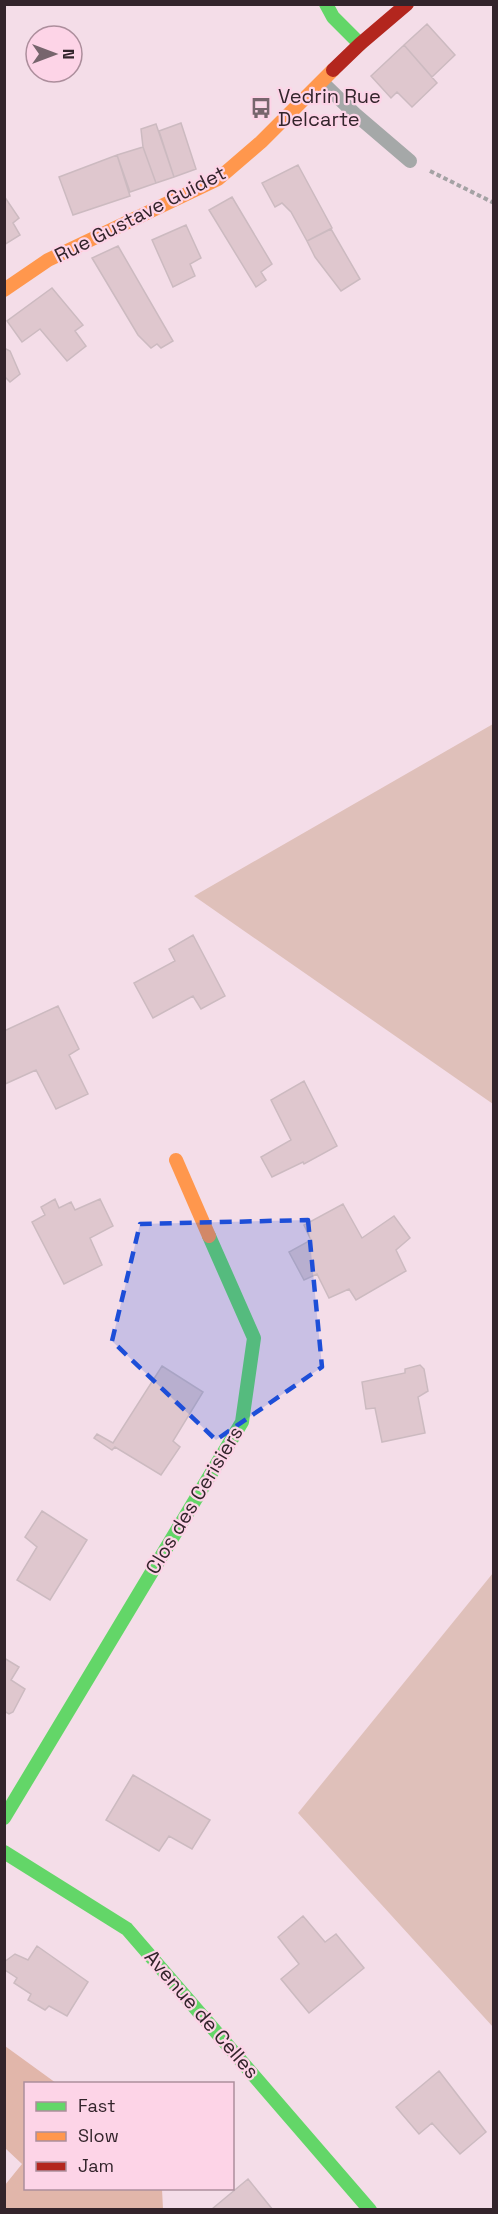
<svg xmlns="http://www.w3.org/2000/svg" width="498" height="2214" font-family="'Space Grotesk',sans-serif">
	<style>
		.green { fill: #dfc0ba }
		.forest { fill: #e1b6aa }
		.building { fill: #dfc7ce; stroke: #ccbac0; stroke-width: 1.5 }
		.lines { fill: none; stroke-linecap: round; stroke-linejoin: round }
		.path { stroke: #a4a2a4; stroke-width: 4; stroke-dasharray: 4.5 3; stroke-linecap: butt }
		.lane { stroke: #a5a8a8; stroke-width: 14 }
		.fast { stroke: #63d668; stroke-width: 14 }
		.slow { stroke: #ff974d; stroke-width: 14 }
		.jam { stroke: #b3261e; stroke-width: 14 }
		.marked { fill: #1d4ed8; fill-opacity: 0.2; stroke: #1d4ed8; stroke-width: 4.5; stroke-dasharray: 12 8; stroke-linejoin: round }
		.labels { text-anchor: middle; stroke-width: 4.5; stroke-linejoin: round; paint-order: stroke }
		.poi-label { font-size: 20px; fill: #33242b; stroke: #fdd4e7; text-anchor: start }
		.street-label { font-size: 20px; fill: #33242b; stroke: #fdd4e7 }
	</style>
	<rect width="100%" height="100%" fill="#f4dde8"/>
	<path class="green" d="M493 724V1104L194 896Z
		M493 1573V2027L298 1813Z"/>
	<path class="forest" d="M5 2046 56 2083 26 2084V2188L162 2189 163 2209H5V2185L22 2164 5 2148Z"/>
	<path class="building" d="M427 24 455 55 432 77 404 45Z
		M404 45 437 83 412 107 397 92 391 98 371 76Z
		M181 123 196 169 174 177 159 131Z
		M156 124 174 177 156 183 143 147 141 129Z
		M143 147 156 183 130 192 117 155Z
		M117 155 130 196 73 215 59 177Z
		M298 165 332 228 307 241 291 212 282 203 275 207 262 183Z
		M4 196 19 218 13 223 20 235 4 245Z
		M232 197 272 264 261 272 266 280 256 287 209 210Z
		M186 225 201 258 190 264 195 276 173 287 152 240Z
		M331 229 360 279 341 291 315 257 307 241Z
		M118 246 173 341 161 348 157 344 151 348 138 335 92 258Z
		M52 288 83 325 75 331 86 346 67 361 40 329 22 342 7 321Z
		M4 348 10 351 20 374 10 382 4 376Z
		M193 935 225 996 201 1009 193 996 153 1018 134 983 175 961 169 949Z
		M58 1006 79 1049 69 1055 88 1094 56 1109 36 1070 5 1084 4 1031Z
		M304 1081 337 1146 304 1164 303 1162 272 1177 261 1157 291 1140 271 1100Z
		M55 1199 59 1208 71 1202 75 1210 100 1199 113 1226 90 1238 102 1265 64 1284 32 1222 45 1215 41 1207Z
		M343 1204 362 1238 394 1216 410 1238 396 1250 406 1271 356 1300 349 1289 329 1298 317 1274 304 1280 289 1252 311 1240 304 1225Z
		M420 1365 424 1369 428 1391 418 1397 425 1433 382 1442 375 1408 366 1409 362 1382 405 1373V1369Z
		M162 1366 203 1392 173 1441 180 1447 161 1475 115 1447 112 1450 94 1438 97 1434 113 1443Z
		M42 1511 87 1540 50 1600 17 1580 37 1547 25 1537Z
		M4 1658 19 1667 11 1680 25 1689 13 1712 9 1714 4 1711Z
		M133 1775 210 1820 192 1849 169 1836 159 1851 106 1820Z
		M303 1916 325 1942 336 1934 364 1968 309 2013 281 1979 299 1964 278 1937Z
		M37 1946 88 1982 67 2016 49 2006 45 2010 28 2000 31 1994 14 1983 17 1978 5 1970 4 1962 15 1954 28 1960Z
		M439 2071 486 2132 460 2154 432 2123 419 2134 396 2107Z
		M248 2179 273 2210 212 2209Z"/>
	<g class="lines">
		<path class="path" d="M430 171 494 203"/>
		<path class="lane" d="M322 82 355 114 410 161"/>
		<path class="fast" d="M326 4 333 17 360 44
			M4 1818 242 1422 254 1338 209 1236
			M4 1852 127 1929 370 2210"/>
		<path class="slow" d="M4 290 48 260 218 179 261 142 333 70
			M176 1160 209 1236"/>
		<path class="jam" d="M333 70 360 44 407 4"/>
	</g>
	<path class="marked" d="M308 1220 322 1367 216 1440 112 1341 140 1224Z"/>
	<defs>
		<symbol id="bus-bare" viewBox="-9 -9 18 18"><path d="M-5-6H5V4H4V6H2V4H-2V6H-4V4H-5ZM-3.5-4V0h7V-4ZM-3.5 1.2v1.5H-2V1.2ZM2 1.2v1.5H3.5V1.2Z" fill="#77656d" stroke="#fdd4e7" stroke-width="2.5" paint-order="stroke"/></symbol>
	</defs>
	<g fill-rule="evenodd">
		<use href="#bus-bare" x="246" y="93" width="30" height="30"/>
	</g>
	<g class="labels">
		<g class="poi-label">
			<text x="278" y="103">Vedrin Rue<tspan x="278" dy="23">Delcarte</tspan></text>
		</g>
		<g class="street-label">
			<text transform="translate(140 214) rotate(-27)" y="7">Rue Gustave Guidet</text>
			<text transform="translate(194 1500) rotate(-59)" y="7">Clos des Cerisiers</text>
			<text transform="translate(202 2014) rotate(49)" y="7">Avenue de Celles</text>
		</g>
	</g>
	<rect width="498" height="2214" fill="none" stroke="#33242b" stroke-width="12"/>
	<rect x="24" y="2082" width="210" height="108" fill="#fdd4e7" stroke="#ac8e9c" stroke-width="1.5"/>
	<rect x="36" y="2102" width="30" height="9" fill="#63d668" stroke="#ac8e9c" stroke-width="1.5"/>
	<text x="78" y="2112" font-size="18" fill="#33242b">Fast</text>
	<rect x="36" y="2132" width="30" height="9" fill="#ff974d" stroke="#ac8e9c" stroke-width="1.5"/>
	<text x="78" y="2142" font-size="18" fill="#33242b">Slow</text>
	<rect x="36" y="2162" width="30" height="9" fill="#b3261e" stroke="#ac8e9c" stroke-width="1.5"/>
	<text x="78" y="2172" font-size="18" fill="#33242b">Jam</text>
	<g transform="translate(54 54) rotate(90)"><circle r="28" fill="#fdd4e7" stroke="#ac8e9c" stroke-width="1.5"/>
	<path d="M0-4.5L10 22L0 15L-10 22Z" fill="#77656d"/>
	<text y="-9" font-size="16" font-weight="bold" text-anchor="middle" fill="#33242b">N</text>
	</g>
</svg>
